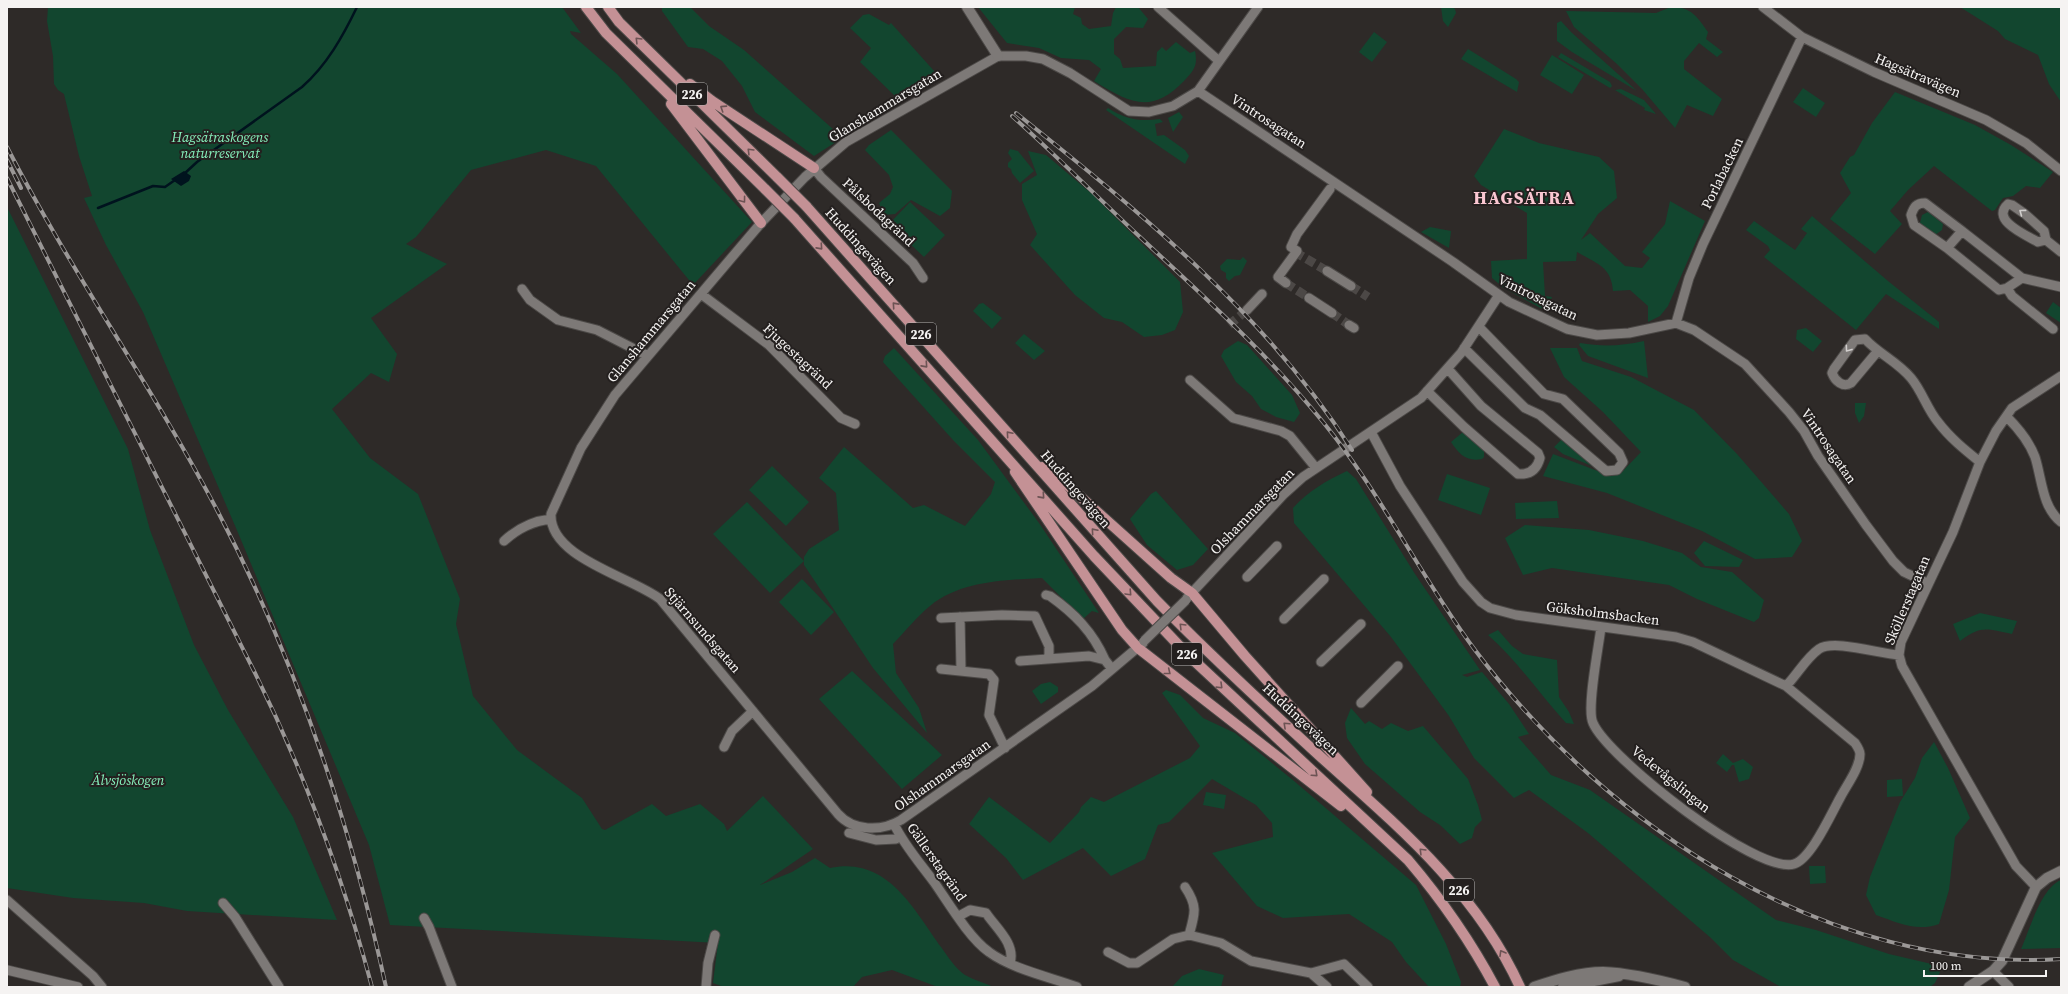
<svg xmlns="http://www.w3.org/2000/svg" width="2068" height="994" font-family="'Source Serif 4',serif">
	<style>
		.green { fill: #12462f }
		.water { fill: #00131e }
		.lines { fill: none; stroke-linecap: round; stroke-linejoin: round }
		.stream { stroke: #00131e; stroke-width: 2.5 }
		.street-tunnel { stroke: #4c4846; stroke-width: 9; stroke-dasharray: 9 4.5; stroke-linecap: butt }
		.street-casing { stroke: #4c4947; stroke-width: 11 }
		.secondary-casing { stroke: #4c4947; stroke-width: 12 }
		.primary-casing { stroke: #4c4947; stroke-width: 12 }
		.street { stroke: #7d7977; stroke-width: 9 }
		.secondary { stroke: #7d7977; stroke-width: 10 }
		.primary { stroke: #c49195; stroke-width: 10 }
		.rail-casing { stroke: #9b9897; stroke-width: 4 }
		.rail { stroke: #24201f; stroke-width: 2.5; stroke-dasharray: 8; stroke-linecap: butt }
		.street-bridge-casing { stroke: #4c4947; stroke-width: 11; stroke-linecap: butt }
		.primary-bridge-casing { stroke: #4c4947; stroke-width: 12; stroke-linecap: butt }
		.street-bridge { stroke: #7d7977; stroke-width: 9 }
		.primary-bridge { stroke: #c49195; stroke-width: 10 }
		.oneway { stroke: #6c5354 }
		.oneway2 { stroke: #d1cecd }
		.labels { text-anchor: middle; stroke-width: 4; stroke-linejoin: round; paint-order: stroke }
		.shield { fill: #24201f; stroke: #b6b4b3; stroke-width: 1 }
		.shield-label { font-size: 13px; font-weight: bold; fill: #f5f3f2 }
		.street-label { font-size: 14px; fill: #f5f3f2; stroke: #24201f }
		.park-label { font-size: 14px; font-style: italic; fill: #86f1bc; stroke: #24201f }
		.district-label { font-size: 18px; font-weight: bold; letter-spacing: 1px; fill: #fbc7d2; stroke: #24201f }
	</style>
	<rect width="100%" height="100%" fill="#2e2a28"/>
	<path class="green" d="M48 7H562L581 33 570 31 571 34 617 74 752 222 693 285 596 166 546 150 471 170 416 237 406 244 447 264 371 318 397 354 389 382 371 373 332 409 370 458 418 494 460 599 456 624 473 696 517 750 582 798 602 829 605 830 652 804 666 816 700 804 724 824 727 831 763 796 813 849 760 885 792 872 815 858 830 868C887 856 913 908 941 947 948 957 956 969 965 975 974 980 985 983 994 987H938L892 970 862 977 853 987H724L713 983 718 943 390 925 369 845 236 528 143 312 106 245 84 198 92 196 79 156 64 94 58 90 54 84 53 56 47 21Z
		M662 7H690L709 26 744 50 834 130 836 142 814 156 755 112 742 86 722 61 703 49 688 47 662 11Z
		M978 7H1075L1073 14 1081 18 1082 24 1089 29 1111 26 1113 13 1116 7H1138L1148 19 1143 28 1126 27 1114 39V54L1120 59 1123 68 1156 66 1157 52 1162 47 1166 51 1176 42 1190 53 1195 51C1198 66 1194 70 1184 81 1151 115 1130 103 1094 81L1101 69 1089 60 1061 58 1039 48 1007 43Z
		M1441 7H1452L1455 9 1456 13 1448 27 1443 21Z
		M1671 7C1692 7 1697 17 1708 32L1706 39 1723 52 1717 57 1699 43 1684 61V69L1722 99 1713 116 1687 105 1675 128 1642 89 1617 64 1574 27 1566 11 1656 13Z
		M1960 7H2061V102L2049 84 2038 55 2005 39 1998 31Z
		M869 14 889 25 891 23 935 72 933 77 936 81 894 104 898 99 860 62 871 48 850 28 863 15Z
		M1561 21 1571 32 1637 91 1572 52 1557 41V23Z
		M1374 32 1387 42 1372 62 1359 52Z
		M1468 49 1516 79 1519 82 1517 92 1461 59Z
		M1561 53 1610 82 1612 86 1610 88 1558 57Z
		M1552 55 1584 75 1572 94 1540 75Z
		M1803 88 1825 103 1816 117 1793 102Z
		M1621 89 1644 100 1656 114 1644 110 1645 108 1615 90Z
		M1895 92 1975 125 2011 145 2053 172 2040 188 2026 186 2013 196 2003 198 1995 210 1992 211 1934 166 1908 190 1890 211 1902 224 1875 254 1830 219 1851 193 1840 173 1850 157 1854 155 1872 123Z
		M1108 108C1125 119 1140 122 1160 119L1163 122 1155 124 1157 136 1164 135 1185 150 1189 156 1185 164 1106 110Z
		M1179 112 1183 117 1173 132 1168 118Z
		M1504 129 1539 143 1599 157 1614 171 1617 198 1598 214 1581 240 1590 233 1625 266 1642 268 1650 258 1642 252 1665 224 1670 201 1705 221 1668 306 1660 316 1648 322V306L1630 290 1613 291C1611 266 1597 264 1577 252L1576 261 1543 262 1545 296 1552 297 1546 311 1504 288 1492 278 1491 261 1527 259V213L1481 185 1474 176Z
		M891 130 952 191 950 208 940 216 911 200 895 214 884 215 879 203 890 194 893 187 889 175 865 150 869 145Z
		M1010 149 1018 151 1034 171 1020 183 1012 173 1011 169 1008 167V163L1012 159 1008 153Z
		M1028 151 1046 155 1092 194 1180 282 1183 312 1175 330 1162 335 1144 337 1122 322 1104 318 1075 295 1030 245 1037 234 1022 200V184L1037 175Z
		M910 202 945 235 924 257 889 224Z
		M7 207 128 449 150 530 194 645 228 710 293 817 337 920 187 911 144 903 73 898 7 888Z
		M1928 212 1943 224 1942 230 1935 235 1920 223 1922 215Z
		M1812 216 1888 281 1939 322V329L1886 294 1856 330 1764 257 1770 250 1768 246 1746 230 1754 221 1795 250 1807 233 1801 229Z
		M1430 227 1451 231 1449 248 1421 232Z
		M1243 257 1247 261 1240 275 1235 276 1229 281 1226 278V273L1221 270 1220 266 1227 259 1240 260Z
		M2053 302 2061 308V323L2046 313Z
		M983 303 1002 318 992 329 973 311 979 304Z
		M1806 328 1822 341 1813 352 1796 339 1797 330Z
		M1024 334 1045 351 1034 360 1015 343Z
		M1238 341 1247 345 1292 395 1300 413 1294 422 1276 417 1261 409 1252 396 1236 382 1221 356 1224 350Z
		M1644 341 1648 378 1588 356 1579 345 1580 343C1603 347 1621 346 1644 341Z
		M894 348 978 440 1039 523 1099 613 1092 611 1083 619 1042 578C1005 580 960 581 930 606 916 617 905 632 893 644L896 673 919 708 927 733 873 668 804 565V557L809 549 839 530 836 493 819 478 844 447 913 508 924 505 965 526 991 494 995 482 953 440 883 362 885 356Z
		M1550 348H1577L1582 361 1631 377 1694 410 1737 454 1789 514 1802 541 1792 557 1755 559 1702 531 1607 493 1543 476 1553 454 1603 473 1620 474 1641 452 1603 412 1564 377Z
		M1855 403H1866L1864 416 1859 423 1855 413Z
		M1463 432 1484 451V457L1482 459C1466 462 1459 454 1451 442Z
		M1563 438 1597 468 1563 454 1554 447Z
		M772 466 809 502 786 526 749 490Z
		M1347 471 1356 479 1415 574 1480 670 1462 675 1467 677 1482 672 1509 704 1529 734 1518 737 1551 775 1590 790 1776 920 1816 930 1889 954 1936 965 1940 972 1935 983 1930 987H1781L1733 960 1711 938 1588 833 1529 790 1514 798 1474 758 1449 716 1391 637 1294 523 1293 508C1308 491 1326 481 1347 471Z
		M1447 474 1490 488 1481 515 1438 500Z
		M1156 491 1208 549 1193 565 1177 570 1147 545 1130 519 1151 494Z
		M1557 501 1559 518 1516 519 1515 503Z
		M747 502 804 561 770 593 713 534Z
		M1525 525 1589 530 1643 541 1682 553 1701 567 1732 572 1764 600 1759 618 1754 622 1697 599 1669 585 1552 568 1523 575 1505 538Z
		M1704 541 1743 560 1739 567 1705 566 1694 553Z
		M802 579 834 612 811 635 779 602Z
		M1980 613 2017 621 2012 634C1986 629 1982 625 1960 641L1953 624Z
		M1498 630 1512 646 1523 654 1557 660 1559 697 1569 712 1574 724 1566 723C1539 694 1518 661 1488 635Z
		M852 671 942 755 902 789 819 699Z
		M1050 682 1058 687V692L1041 704 1032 691 1041 684Z
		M1166 690 1180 695 1203 718 1235 733 1294 781 1416 885 1446 944 1461 982 1460 987H1429L1406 962 1392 942 1349 914 1283 918 1257 906 1212 853 1273 837 1272 823 1256 805 1212 779 1169 822 1158 825 1145 859 1111 876 1083 848 1023 880 1006 858 969 824 989 797 1050 843 1079 812 1081 807 1091 797 1104 802 1190 758 1200 746 1162 693Z
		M1351 708 1365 724 1369 721 1382 729 1391 723 1408 731 1423 726 1468 779 1478 805 1482 820 1475 827 1472 838 1460 844 1440 825 1420 812 1365 764 1347 738 1345 723Z
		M1934 742 1948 768 1970 818 1955 837 1949 890 1939 924C1916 932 1899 923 1876 915L1866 895 1870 877 1900 802 1915 778 1922 758Z
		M1723 754 1733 763 1743 759 1753 767 1749 779 1739 782 1734 765H1732L1727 772 1716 763Z
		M1902 779 1903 796 1887 797V780Z
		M1206 792 1226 795 1224 809 1203 805Z
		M1809 866H1825L1826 883 1810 884Z
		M2061 880V948L2021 949C2030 929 2041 888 2061 880Z
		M1199 969 1224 975 1221 987H1172L1182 976Z"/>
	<path class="water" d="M184 171 191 176 189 181 181 186 171 179Z"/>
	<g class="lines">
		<path class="stream" d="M184 174 197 162 302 87C327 65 343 36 357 7
			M98 208 153 186 165 187 175 180"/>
		<path class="street-tunnel" d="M1295 252 1327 271
			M1286 283 1309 298
			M1351 286 1368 297
			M1332 313 1349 325
			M1229 325 1247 310"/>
		<defs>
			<path id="street" d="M1158 7 1219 61
				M1763 7 1802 37 1874 72 1986 120 2026 143 2061 171
				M1198 91 1453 262 1509 302 1567 329 1597 335 1629 333 1676 323 1694 330 1745 364 1789 412 1804 431 1818 456 1866 525 1893 561 1904 572 1927 583
				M814 168 821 177 913 263 923 278
				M2046 240 2038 242C2026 235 1990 220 2008 204L2012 205 2025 214 2044 231 2046 240 2061 252
				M1291 247 1297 234 1330 189
				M1947 248 1914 225 1911 215C1914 207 1916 203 1925 203L1962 231
				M1327 271 1351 286
				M2022 278 2007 288 1999 290 1947 248 1962 231 2022 278 2061 287
				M1286 283 1278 277 1297 251 1291 247
				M2007 288 2012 296 2053 329
				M522 289 530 300 558 320 597 330 648 356
				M701 294 769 345 841 418 855 424
				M1309 298 1332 313
				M1247 310 1262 294
				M1676 323 1689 278 1703 244 1802 37
				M1349 325 1354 328
				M1464 348 1525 408 1540 415 1606 471 1617 470 1623 462 1619 453 1563 399 1544 394 1479 327
				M1877 352 1851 383C1843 388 1835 381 1832 373L1834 369 1855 340 1865 339C1879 354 1898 362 1911 378 1922 391 1927 409 1938 422 1950 438 1965 450 1980 462
				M1190 380 1233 418 1281 431 1290 436 1316 468
				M1427 391 1464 427 1518 474C1530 475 1537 469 1540 458L1538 453 1481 406 1448 369
				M2007 417C2019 429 2029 441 2035 457 2042 479 2042 507 2061 522
				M1371 432 1400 486 1463 582 1481 602 1490 608 1516 615 1676 637 1693 642 1786 686C1797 675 1806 658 1819 649 1834 639 1880 654 1899 655
				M504 541C517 529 533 521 551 519
				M1247 577 1277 546
				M1046 595 1050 596C1074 613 1093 632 1105 660
				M1187 598 1283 495 1303 477 1421 398 1461 353 1499 295
				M960 617 961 670
				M941 618 1002 615 1035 616 1049 646V659
				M1284 619 1324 579
				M1601 627C1599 646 1586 709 1593 723 1608 758 1757 875 1794 864 1811 859 1831 814 1840 798 1846 786 1860 768 1860 754 1860 751 1857 746 1855 743L1786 686
				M1143 643 1092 686 901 820C881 832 853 831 838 814L660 599C632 577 549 558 551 514L581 448 615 395 761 223 805 177 846 142 998 56H1026L1043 59 1070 73 1129 111 1149 112 1173 106 1198 91 1258 7
				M1020 661 1089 656 1105 660 1112 669
				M1321 662 1361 624
				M941 669 989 674 994 680 989 715 1005 748
				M1361 703 1398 666
				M724 747 732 731 753 711
				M894 824C904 845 920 863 934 882 948 902 969 938 989 952 1012 969 1050 977 1077 987
				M849 833 876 840 896 839
				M1185 887C1198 906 1195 914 1189 935
				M2036 887 2016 866 1902 666 1899 655 1901 642 1953 532 1980 462 1996 431 2012 408 2061 376
				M7 900 93 976 102 987
				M223 903 235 917 279 987
				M959 916 970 910 986 913C996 928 1016 944 1010 963
				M424 918 429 927 452 987
				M1108 952 1129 963H1137L1173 939 1189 935 1221 943 1251 961 1311 973 1327 987
				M7 970 78 987
				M1993 971 2009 987
				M1311 973 1344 964 1368 987
				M706 987 708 963 715 935"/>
			<path id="secondary" d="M967 7 998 56
				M1534 987C1555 980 1580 972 1603 972 1631 973 1659 980 1685 987
				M1563 987 1619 976
				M1969 987 1993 971 2002 961 2036 887 2047 878 2061 871"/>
			<path id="primary" d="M586 7 606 33 766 190
				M608 7 619 22 778 178
				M690 84 712 101 814 168
				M671 104 761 223
				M806 206 1157 601C1210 655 1266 707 1322 758 1398 826 1477 892 1520 987
				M794 218 1094 556 1188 655 1408 860C1442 900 1470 940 1495 987
				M1042 467 1055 474 1171 578 1192 593 1245 656 1367 792
				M1015 472 1122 630 1138 648 1341 806"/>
		</defs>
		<use href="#street" class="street-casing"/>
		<use href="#secondary" class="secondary-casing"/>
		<use href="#primary" class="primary-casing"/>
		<use href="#street" class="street"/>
		<use href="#secondary" class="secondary"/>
		<use href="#primary" class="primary"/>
		<defs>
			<path id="rail" d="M1016 113C1140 212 1266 314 1352 450
				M1012 116C1056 155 1097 197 1140 237 1203 296 1268 354 1323 422 1381 493 1420 576 1475 650 1610 830 1829 973 2061 959
				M7 147C71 272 152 386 217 510 296 660 350 822 386 987
				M7 160 21 188
				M7 178 255 673C305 774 343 878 372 987"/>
		</defs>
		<use href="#rail" class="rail-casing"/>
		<use href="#rail" class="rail"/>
		<defs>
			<path id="street-bridge" d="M1144 641 1186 600"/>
			<path id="primary-bridge" d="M778 178 806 206
				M766 190 794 218"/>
		</defs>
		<use href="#street-bridge" class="street-bridge-casing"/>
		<use href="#primary-bridge" class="primary-bridge-casing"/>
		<use href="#street-bridge" class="street-bridge"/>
		<use href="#primary-bridge" class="primary-bridge"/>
	</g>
	<defs><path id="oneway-chevron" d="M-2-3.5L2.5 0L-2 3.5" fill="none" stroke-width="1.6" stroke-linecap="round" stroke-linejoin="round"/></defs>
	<g class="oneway">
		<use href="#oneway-chevron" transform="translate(638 40) rotate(-135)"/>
		<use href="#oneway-chevron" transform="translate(723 108) rotate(-147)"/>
		<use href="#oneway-chevron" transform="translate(750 151) rotate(-135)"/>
		<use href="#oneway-chevron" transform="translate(743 200) rotate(53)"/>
		<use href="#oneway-chevron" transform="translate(820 247) rotate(48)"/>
		<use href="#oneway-chevron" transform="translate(895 305) rotate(-132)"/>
		<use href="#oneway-chevron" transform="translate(925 365) rotate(48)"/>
		<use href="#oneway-chevron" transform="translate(1009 434) rotate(-131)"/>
		<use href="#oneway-chevron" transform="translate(1042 496) rotate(48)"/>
		<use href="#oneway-chevron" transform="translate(1094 531) rotate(-131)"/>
		<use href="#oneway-chevron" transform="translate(1129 593) rotate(47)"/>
		<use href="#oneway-chevron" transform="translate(1182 626) rotate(-135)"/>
		<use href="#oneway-chevron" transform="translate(1168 672) rotate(39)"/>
		<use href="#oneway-chevron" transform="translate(1220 686) rotate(44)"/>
		<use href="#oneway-chevron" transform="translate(1286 725) rotate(-137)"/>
		<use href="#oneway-chevron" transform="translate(1315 774) rotate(42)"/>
		<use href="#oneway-chevron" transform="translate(1422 851) rotate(-135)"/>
		<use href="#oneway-chevron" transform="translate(1502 953) rotate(-120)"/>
	</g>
	<g class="oneway2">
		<use href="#oneway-chevron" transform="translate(2022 212) rotate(-143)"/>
		<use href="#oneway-chevron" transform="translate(1848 349) rotate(126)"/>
	</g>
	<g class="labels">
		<g class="shield">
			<rect x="677" y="83" width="30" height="22" rx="3"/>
			<rect x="906" y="323" width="30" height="22" rx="3"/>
			<rect x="1172" y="643" width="30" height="22" rx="3"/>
			<rect x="1444" y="879" width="30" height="22" rx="3"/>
		</g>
		<g class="shield-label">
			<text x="692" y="99">226</text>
			<text x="921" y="339">226</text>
			<text x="1187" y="659">226</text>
			<text x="1459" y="895">226</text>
		</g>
		<g class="street-label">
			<text transform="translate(1918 75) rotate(23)" y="5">Hagsätravägen</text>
			<text transform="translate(885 105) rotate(-31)" y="5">Glanshammarsgatan</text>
			<text transform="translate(1269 121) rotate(33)" y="5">Vintrosagatan</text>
			<text transform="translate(1722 173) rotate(-64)" y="5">Porlabacken</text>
			<text transform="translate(879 212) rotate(43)" y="5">Pålsbodagränd</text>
			<text transform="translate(861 246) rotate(48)" y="5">Huddingevägen</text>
			<text transform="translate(1538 297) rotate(26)" y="5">Vintrosagatan</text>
			<text transform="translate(651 331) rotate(-50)" y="5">Glanshammarsgatan</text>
			<text transform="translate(798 356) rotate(43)" y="5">Fjugestagränd</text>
			<text transform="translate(1829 446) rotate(56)" y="5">Vintrosagatan</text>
			<text transform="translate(1076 489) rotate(49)" y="5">Huddingevägen</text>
			<text transform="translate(1252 511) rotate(-46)" y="5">Olshammarsgatan</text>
			<text transform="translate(1907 600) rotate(-67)" y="5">Sköllerstagatan</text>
			<text transform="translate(1603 613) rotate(7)" y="5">Göksholmsbacken</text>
			<text transform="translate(703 630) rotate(49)" y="5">Stjärnsundsgatan</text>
			<text transform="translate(1301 719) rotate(43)" y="5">Huddingevägen</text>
			<text transform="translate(942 775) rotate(-35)" y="5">Olshammarsgatan</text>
			<text transform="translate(1671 779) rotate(39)" y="5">Vedevågslingan</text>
			<text transform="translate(937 862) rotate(55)" y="5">Gällerstagränd</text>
		</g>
		<g class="park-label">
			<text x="220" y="142">Hagsätraskogens<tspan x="220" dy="16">naturreservat</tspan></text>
			<text x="128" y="785">Älvsjöskogen</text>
		</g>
		<g class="district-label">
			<text x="1524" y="204">HAGSÄTRA</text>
		</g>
	</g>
	<rect width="2068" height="994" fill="none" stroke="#f5f3f2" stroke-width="16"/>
	<path d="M1924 970v6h122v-6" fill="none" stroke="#f5f3f2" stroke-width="2"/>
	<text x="1930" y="970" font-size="12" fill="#f5f3f2" stroke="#24201f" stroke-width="3" paint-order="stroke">100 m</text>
</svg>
